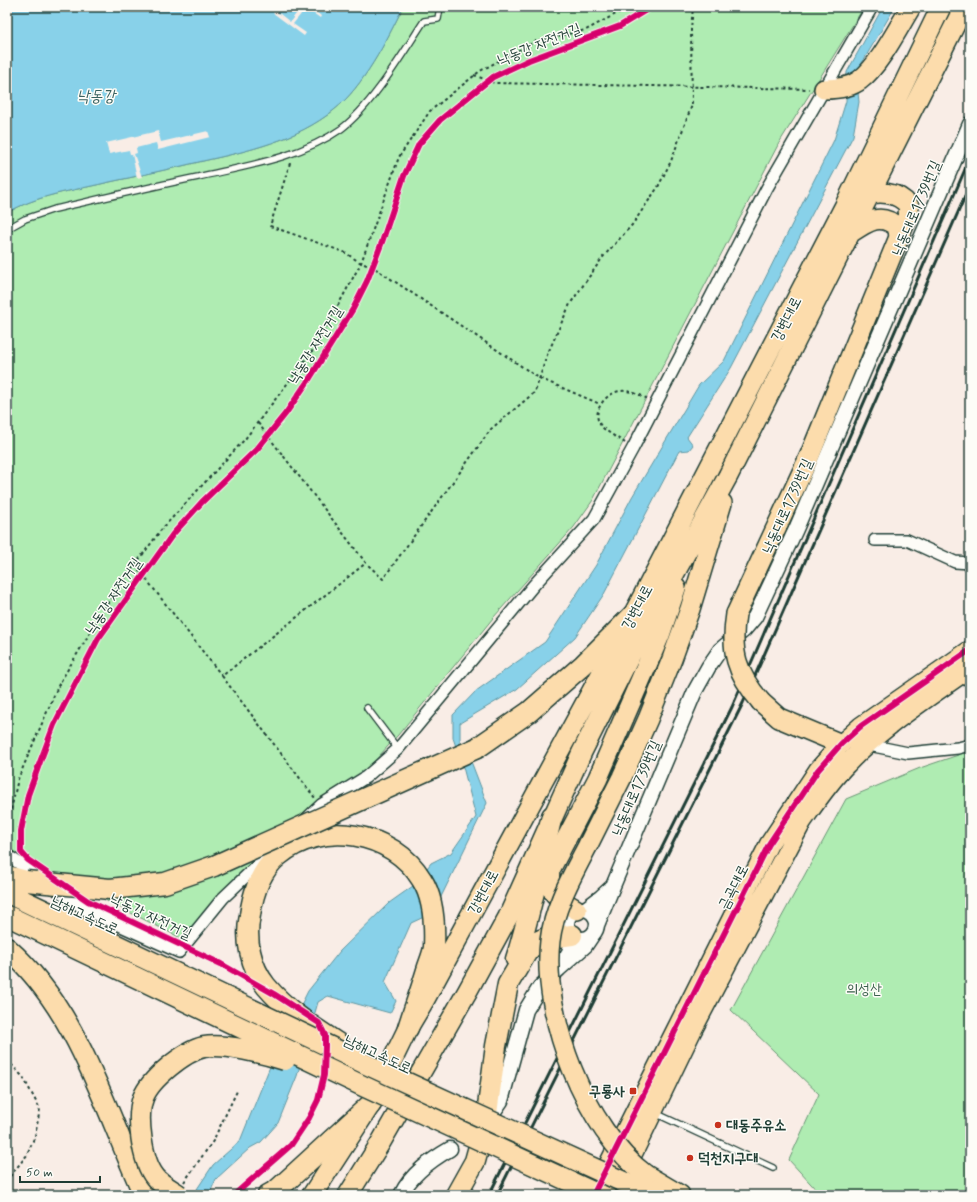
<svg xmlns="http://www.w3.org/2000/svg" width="977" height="1202" font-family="Mynerve,'Poor Story',sans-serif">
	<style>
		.green { fill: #afecb2; stroke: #679473 }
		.water { fill: #88d1e9; stroke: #5e96a1 }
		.pier { fill: #f9ede6 }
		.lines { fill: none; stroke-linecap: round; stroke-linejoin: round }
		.service-casing { stroke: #1f3d34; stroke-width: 8 }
		.minor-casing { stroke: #1f3d34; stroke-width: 14 }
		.tertiary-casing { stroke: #1f3d34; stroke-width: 17 }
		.primary-casing { stroke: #1f3d34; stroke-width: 21 }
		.trunk-casing { stroke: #1f3d34; stroke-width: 22 }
		.motorway-casing { stroke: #1f3d34; stroke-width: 23 }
		.path { stroke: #1f3d34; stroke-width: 2; stroke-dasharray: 3 3; stroke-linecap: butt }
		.service { stroke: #fdfcf7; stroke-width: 5.5 }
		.minor { stroke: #fdfcf7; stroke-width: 11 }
		.tertiary { stroke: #fdfcf7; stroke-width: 14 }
		.primary { stroke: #fcdcac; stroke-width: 18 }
		.trunk { stroke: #fcdcac; stroke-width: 19 }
		.motorway { stroke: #fcdcac; stroke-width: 20 }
		.rail { stroke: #1f3d34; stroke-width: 3 }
		.trunk-bridge-casing { stroke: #1f3d34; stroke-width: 22; stroke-linecap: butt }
		.motorway-bridge-casing { stroke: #1f3d34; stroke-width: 23; stroke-linecap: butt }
		.trunk-bridge { stroke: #fcdcac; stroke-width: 19 }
		.motorway-bridge { stroke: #fcdcac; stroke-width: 20 }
		.cycleway-casing { stroke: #fdfcf7; stroke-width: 8 }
		.cycleway { stroke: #d6006c; stroke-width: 6 }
		.poi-dot { fill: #c8321e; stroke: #fdfcf7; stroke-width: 1.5 }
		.labels { text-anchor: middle; stroke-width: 3; stroke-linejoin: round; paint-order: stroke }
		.street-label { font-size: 15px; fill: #1f3d34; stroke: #fdfcf7 }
		.park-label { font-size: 15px; fill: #3c604d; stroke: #fdfcf7 }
		.poi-label { font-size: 15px; font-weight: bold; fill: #1f3d34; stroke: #fdfcf7; text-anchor: start }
		.water-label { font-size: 16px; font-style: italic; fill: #396261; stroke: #fdfcf7 }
	</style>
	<rect width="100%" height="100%" fill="#f9ede6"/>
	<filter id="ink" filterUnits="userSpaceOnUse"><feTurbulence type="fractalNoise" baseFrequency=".025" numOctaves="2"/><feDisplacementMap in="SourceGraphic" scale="8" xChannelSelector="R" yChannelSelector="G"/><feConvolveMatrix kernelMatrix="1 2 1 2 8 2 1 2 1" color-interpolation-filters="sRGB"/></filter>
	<g filter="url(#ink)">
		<path class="green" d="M403 7H864L779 143 593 500 574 527 493 618 398 735 361 776 318 799 181 938 7 851V213C37 195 72 191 105 183 138 176 170 169 203 161 248 151 297 140 334 110 363 87 387 40 403 7Z
			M970 751V1195H821L789 1160 819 1094 731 1010 846 799 920 768Z"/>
		<path class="water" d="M7 7H403C387 40 363 87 334 110 297 140 248 151 203 161 170 169 138 176 105 183 72 191 37 195 7 213Z
			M883 7H895L856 73 859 102 853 136 731 368 687 437 693 445 689 450 679 451 604 594 575 637 517 689 460 723V742L472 764 487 803 439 901 426 916 411 923 385 982 396 1001 390 1013 328 996 318 1002 297 1076 278 1123 261 1142 250 1148 216 1179 209 1195H193L213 1165 240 1141 269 1069 308 991 340 951 389 903 413 886 431 863 451 853 476 817 463 767 453 738V715L476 691 545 642 596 565 632 497 699 385 724 361 834 140 846 101 847 72Z"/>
		<path class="pier" d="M301 7H310L321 16 320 18 306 8 293 24 306 33 304 36 273 13 275 10 290 22Z
			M158 131 161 142 208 131 210 137 158 150 156 143 136 148 137 153 134 154 142 177 137 178 132 154H130L129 150 109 154 106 143Z"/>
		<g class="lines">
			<defs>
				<path id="service" d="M7 229 25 219 55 209C103 198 150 187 198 177 245 166 300 158 341 129 372 106 403 53 424 21L438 19 440 7
					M367 708 398 749
					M655 1113 773 1168"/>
				<path id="minor" d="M875 540H907L955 562 970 563
					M864 744 908 753 958 748 970 745
					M306 819 321 805 366 777 398 749 533 586 594 519 633 448 767 188 872 7
					M7 855 86 910 179 952 223 898 266 857"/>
				<path id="tertiary" d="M613 886 695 691 709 666 720 650 744 630 755 617 796 529 970 124
					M585 909 601 897 613 886 597 925
					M567 924a15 15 0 1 1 30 0a15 15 0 1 1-30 0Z
					M574 937 569 952 559 969 585 946 593 934
					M492 1114 501 1101 526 1010 540 987 559 969
					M401 1195C411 1174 431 1160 450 1149"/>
				<path id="primary" d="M593 1195 769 844 818 770 841 744 861 726 970 650
					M613 1195 692 1031 802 822C816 802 830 781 847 764 883 726 928 698 970 668"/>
				<path id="trunk" d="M824 89C835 89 851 87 860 80 879 66 898 28 911 7
					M852 232C868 221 882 212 898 228L899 239
					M736 614 810 455 908 215 909 206C898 191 878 191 861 196
					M761 702 779 718 841 744
					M588 845 622 777 648 719 672 659 690 609 722 503
					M577 910C559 899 547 894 550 870L598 778 660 635 676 588
					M646 1175 680 1195
					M312 1195 371 1104 408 1028 424 1001 633 615 845 205 941 7
					M348 1195 381 1142 467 992 508 917 582 752 635 646 728 476 964 7"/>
				<path id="motorway" d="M477 748 529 712 583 665 633 615
					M7 876 26 881
					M7 892 18 898
					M7 948C79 1011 105 1110 144 1195
					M516 959C531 912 540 864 552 816
					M339 1044C313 1027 286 1010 266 986 250 966 245 939 250 915 253 893 260 871 278 856 321 819 393 831 422 880 434 899 435 925 434 947 433 955 429 963 427 970 421 990 414 1009 408 1028
					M268 1195 277 1190 371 1104
					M456 1195 475 1161 486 1121 496 1046 508 984 527 952 535 943 543 939 572 935"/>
			</defs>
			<use href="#service" class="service-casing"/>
			<use href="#minor" class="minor-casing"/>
			<use href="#tertiary" class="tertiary-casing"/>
			<use href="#primary" class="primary-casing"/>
			<use href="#trunk" class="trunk-casing"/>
			<use href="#motorway" class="motorway-casing"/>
			<path class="path" d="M474 75 494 83 809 89
				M290 163 270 226 344 252 361 263 373 267 539 378 600 404
				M258 423 366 563 383 579 491 429 535 392 547 355 570 304 603 257 632 225 658 187 671 161 692 105 691 29 693 7
				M625 443C618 438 608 433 602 427 589 413 606 392 621 391 630 390 640 395 648 399
				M135 565 222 676 366 563
				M222 676 315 798
				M7 827 18 779 59 684 114 593 161 530 245 439 316 346 361 263 399 157 430 111 480 71 536 41 586 30 629 7
				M7 1060 23 1077 40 1109 35 1136 27 1155 7 1180
				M184 1182 213 1141 238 1089"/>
			<use href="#service" class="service"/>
			<use href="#minor" class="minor"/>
			<use href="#tertiary" class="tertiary"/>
			<use href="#primary" class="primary"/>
			<use href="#trunk" class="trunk"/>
			<use href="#motorway" class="motorway"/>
			<path class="rail" d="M489 1195 732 707 970 158
				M497 1195 743 703 970 185"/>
			<defs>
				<path id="trunk-bridge" d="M736 614C730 651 736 673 761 702
					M588 845C572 876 554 907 550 941 541 1015 586 1131 646 1175"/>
				<path id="motorway-bridge" d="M26 881 110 889 165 883 214 866 477 748
					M18 898 368 1065 641 1190
					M10 917 363 1086 599 1195
					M179 1195C172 1190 160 1184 155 1177 142 1161 136 1117 143 1098 150 1079 185 1051 204 1047 224 1043 266 1054 285 1060"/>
			</defs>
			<use href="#trunk-bridge" class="trunk-bridge-casing"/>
			<use href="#motorway-bridge" class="motorway-bridge-casing"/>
			<use href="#trunk-bridge" class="trunk-bridge"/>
			<use href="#motorway-bridge" class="motorway-bridge"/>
			<defs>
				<path id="cycleway" d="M234 1195 291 1145 309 1118 318 1100 324 1075 325 1046V1035L319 1023 274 994 221 964 88 901 28 860 21 852V831L28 795 40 762 54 725 98 639 173 534 202 502 257 449 286 413 310 378 353 309 367 281 382 242 404 176 419 144 440 120 493 77 529 60 620 26 651 7
					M593 1195 769 844 818 770 841 744 861 726 970 650"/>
			</defs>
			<use href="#cycleway" class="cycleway-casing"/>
			<use href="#cycleway" class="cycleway"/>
		</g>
	</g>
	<g class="poi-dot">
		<rect x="629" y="1087" width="8" height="8" rx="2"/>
		<circle cx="718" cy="1125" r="4"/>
		<circle cx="690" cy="1158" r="4"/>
	</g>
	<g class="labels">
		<g class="street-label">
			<text transform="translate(539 44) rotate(-22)" y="5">낙동강 자전거길</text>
			<text transform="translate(916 208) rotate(-67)" y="5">낙동대로1739번길</text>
			<text transform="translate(786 319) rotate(-63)" y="5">강변대로</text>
			<text transform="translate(315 345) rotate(-58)" y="5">낙동강 자전거길</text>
			<text transform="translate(787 506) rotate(-66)" y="5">낙동대로1739번길</text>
			<text transform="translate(113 596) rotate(-56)" y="5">낙동강 자전거길</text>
			<text transform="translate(637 607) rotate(-62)" y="5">강변대로</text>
			<text transform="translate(636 788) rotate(-67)" y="5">낙동대로1739번길</text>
			<text transform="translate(733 887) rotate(-63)" y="5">금곡대로</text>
			<text transform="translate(483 892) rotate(-62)" y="5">강변대로</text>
			<text transform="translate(85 915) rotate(25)" y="5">남해고속도로</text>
			<text transform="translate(151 916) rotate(25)" y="5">낙동강 자전거길</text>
			<text transform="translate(378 1054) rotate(25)" y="5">남해고속도로</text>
		</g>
		<g class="park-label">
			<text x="864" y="994">의성산</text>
		</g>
		<g class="poi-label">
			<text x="625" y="1096" text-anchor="end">구룡사</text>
			<text x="726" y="1130">대동주유소</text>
			<text x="698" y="1163">덕천지구대</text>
		</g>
		<g class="water-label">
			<text x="96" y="101">낙동강</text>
		</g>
	</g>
	<rect width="977" height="1202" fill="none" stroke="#fdfcf7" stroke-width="24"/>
	<rect x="12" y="12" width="953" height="1178" fill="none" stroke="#1f3d34" stroke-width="1.5" filter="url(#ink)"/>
	<path d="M20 1176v6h80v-6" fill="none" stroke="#1f3d34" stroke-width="2"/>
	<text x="26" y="1176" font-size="12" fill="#1f3d34" stroke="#fdfcf7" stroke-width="3" paint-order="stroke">50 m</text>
</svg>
